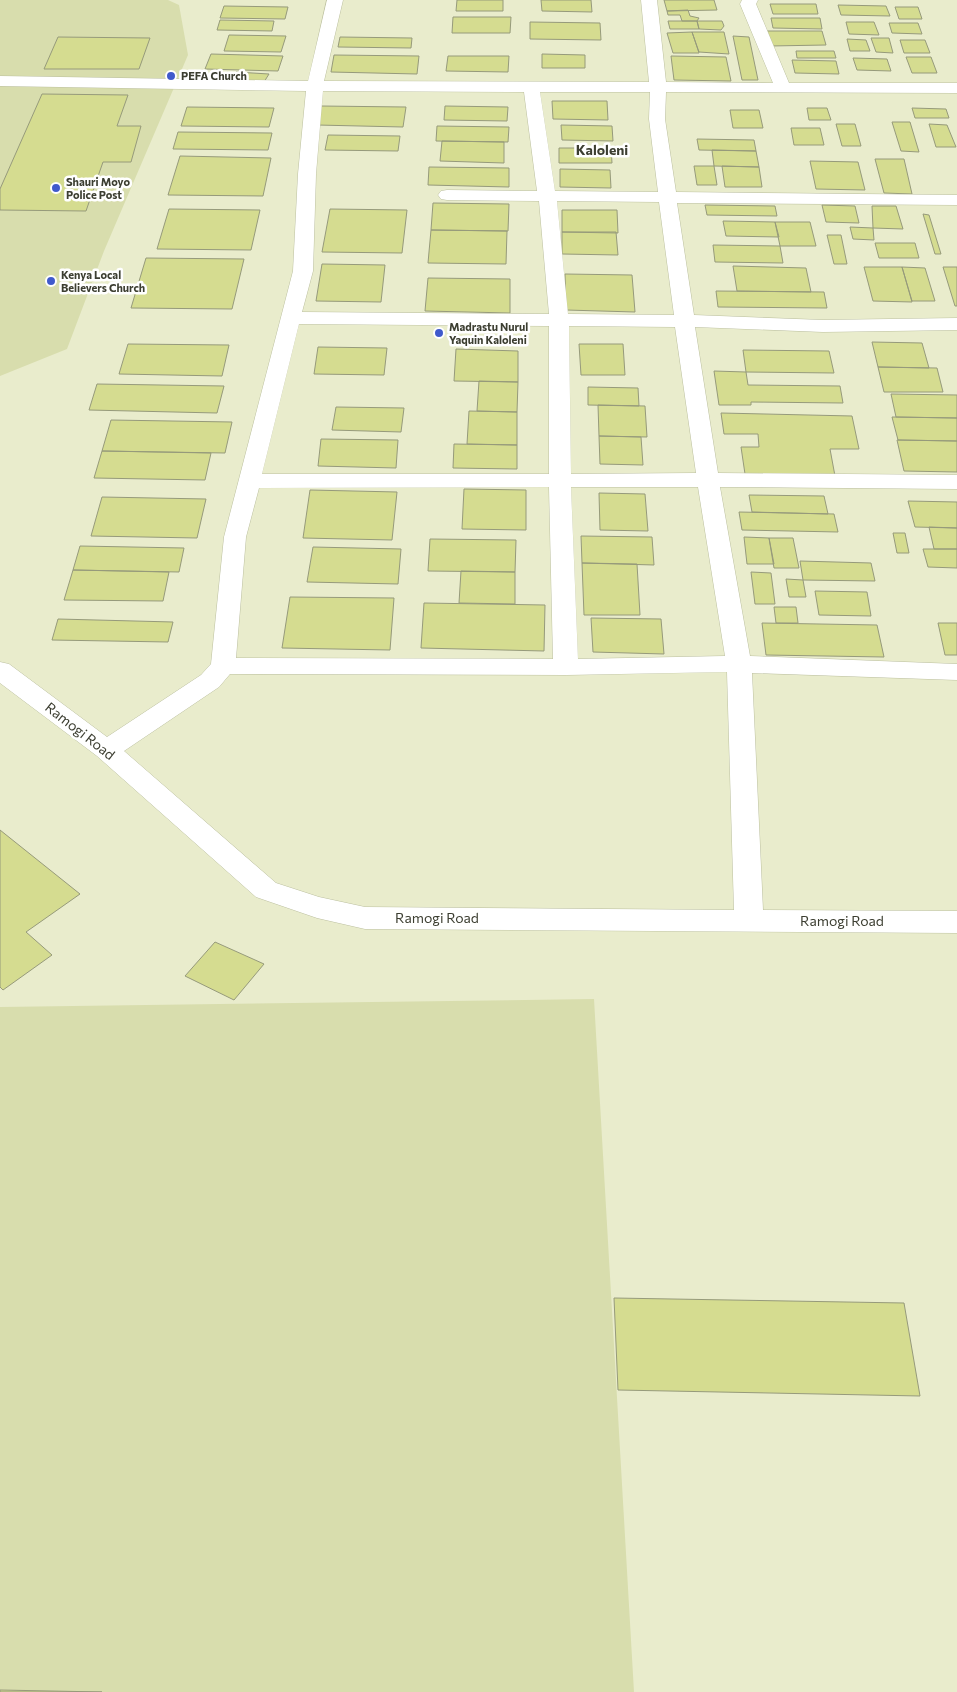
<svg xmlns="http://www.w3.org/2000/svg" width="957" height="1692" font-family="Commissioner,sans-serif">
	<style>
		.green { fill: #d8ddad }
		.building { fill: #d5dc90; stroke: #969a7b }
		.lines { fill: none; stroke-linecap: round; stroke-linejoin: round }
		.minor-casing { stroke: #bcc0a0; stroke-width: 1 }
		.minor { fill: #fff; fill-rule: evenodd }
		.poi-dot { fill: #405acc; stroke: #fff; stroke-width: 2 }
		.labels { text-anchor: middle; stroke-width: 5; stroke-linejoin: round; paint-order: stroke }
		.far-poi-label { font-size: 11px; font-weight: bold; fill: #3c3e31; stroke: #fff; text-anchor: start }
		.far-quarter-label { font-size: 14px; font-weight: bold; fill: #3c3e31; stroke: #fff }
		.street-label { font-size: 14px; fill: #3c3e31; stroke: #fff }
	</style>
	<rect width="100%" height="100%" fill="#e9eccc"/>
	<path class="green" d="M0 0H168L179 5 188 55 104 251 67 349 0 376Z
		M594 999 634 1692H0V1007Z"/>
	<path class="building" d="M457 0H503V11H456Z
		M541 0H591L592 12 542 11Z
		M664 0H714L717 10 667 11Z
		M770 4H816L818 14H773Z
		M838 5 886 6 890 16 841 15Z
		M224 6 288 7 285 19 220 18Z
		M895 7H918L922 19H899Z
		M688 10 690 16 699 18 697 21H682L680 15H668L667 11Z
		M453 17H511L510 33H452Z
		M771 18H820L822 29 773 28Z
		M220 20 274 21 272 31 217 30Z
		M668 21H697L699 29H670Z
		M697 21H722L724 26 721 30 699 29Z
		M530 22 600 23 601 40 530 39Z
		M846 22H874L879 35 849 34Z
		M889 23H918L922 34 892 33Z
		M765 31H822L826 45 770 46Z
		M692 32H724L729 54 699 52Z
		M692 32 699 53H673L667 33Z
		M229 35 286 36 281 52 224 51Z
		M733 36 749 37 758 80H742Z
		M58 37 150 38 139 69H44Z
		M340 37 412 38 411 48 338 47Z
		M871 38H889L893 53 876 52Z
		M847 39 866 40 870 51H850Z
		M900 40H925L930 53H904Z
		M796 51H834L836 58H797Z
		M211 54 283 56 278 71 205 69Z
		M542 54 585 55V68H542Z
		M334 55 419 56 417 74 331 72Z
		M448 56H509L508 72 446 71Z
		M671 56 726 57 731 81 674 80Z
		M906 57H931L937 73H912Z
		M853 58 887 59 891 71 857 70Z
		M792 60 836 61 839 74 795 73Z
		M236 72 269 74 264 82 232 81Z
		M42 94 128 95 117 126H141L131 162H103L86 211 0 210V189Z
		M552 101H607L608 120 553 119Z
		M321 106 406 107 403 127 317 125Z
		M445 106 508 107 507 121 444 120Z
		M187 107 274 108 269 127 181 126Z
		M807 108H827L831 120H809Z
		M912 108 946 109 949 118H915Z
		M730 110H759L763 128H733Z
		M892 122H910L919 152 901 151Z
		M836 124H855L861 146H842Z
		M929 124 947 125 956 147H936Z
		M561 125 612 126 613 141 562 140Z
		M437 126 509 127 508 142 436 141Z
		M791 128H820L824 145H794Z
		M178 132 272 133 268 150 173 149Z
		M328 135 400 136 398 151 325 150Z
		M697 139 754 140 756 151 699 150Z
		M442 141 504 142V163L440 161Z
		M559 148H611L612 163H559Z
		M712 150 756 151 759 167 714 166Z
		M180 156 271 158 263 196 168 195Z
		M875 159H904L912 194 884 193Z
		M810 161 858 162 865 190 816 189Z
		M694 166H714L717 185H697Z
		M722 166 759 167 762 187H725Z
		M429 167 509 168V187L428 185Z
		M560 169 610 170 611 188 560 187Z
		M433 203 509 204 508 231 431 230Z
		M705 205 775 206 777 216 707 215Z
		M822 205 855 206 859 223 826 222Z
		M872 206H896L903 229 873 228Z
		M169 209 260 210 251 250 157 249Z
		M330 209 407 210 402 253 322 252Z
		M562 210H617L618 233 562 232Z
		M923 214 929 215 941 254H935Z
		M723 221 775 222 779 237 726 236Z
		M775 222H810L816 246H780Z
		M850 227 873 228 874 240 853 239Z
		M431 230 507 231 506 264 428 263Z
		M562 232H616L618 255 562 254Z
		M827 235H841L847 264H834Z
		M875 243H915L919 258H879Z
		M713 245 780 246 783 263 715 262Z
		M146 258 244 259 232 309 131 308Z
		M322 264 385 265 381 302 316 301Z
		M733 266 806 268 811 292 737 291Z
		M864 267H902L912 302 873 301Z
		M902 267 925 268 935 301H912Z
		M943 267H957V306H955Z
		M565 274 632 275 635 312 566 310Z
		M428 278 510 279V313L425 311Z
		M716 291 824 292 827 308 718 307Z
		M872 342 922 343 929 368 878 367Z
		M128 344 229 345 222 376 119 374Z
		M579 344H623L625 375H581Z
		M318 347 387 348 384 375 314 374Z
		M456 349 518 351V382L454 381Z
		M743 350 829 351 834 373 746 372Z
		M878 367 937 368 943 392H884Z
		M714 371 746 372 748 385 840 386 843 403 751 402V405H719Z
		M479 381 518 382 517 412 477 411Z
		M97 384 224 386 217 413 89 410Z
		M588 387 638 388 639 406 588 405Z
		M891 394 957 395V418L896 417Z
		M598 405 645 406 647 437 599 436Z
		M336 407 404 408 401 432 332 430Z
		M469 411 517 412V445L467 444Z
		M721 413 852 416 859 449H830L835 476 745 474 741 447H759L758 434H724Z
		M892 417 957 418V441L898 440Z
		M111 420 232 422 225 453 102 451Z
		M599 436 641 437 643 465 600 464Z
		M321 439 398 440 396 468 318 466Z
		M897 440 957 441V472L904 471Z
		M454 444 517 445V469L453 468Z
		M102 451 211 453 205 480 94 478Z
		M464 489 526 490V530L462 529Z
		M310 490 397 492 392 540 303 538Z
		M599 493 645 494 648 531 600 530Z
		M749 495 824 496 828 514 752 512Z
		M102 497 206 499 197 538 91 536Z
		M908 501 957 502V528L915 527Z
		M739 512 834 514 838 532 742 530Z
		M929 527 957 528V549H934Z
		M893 533H905L909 553H897Z
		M581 536 652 537 654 565 582 563Z
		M744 537 769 538 774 564H747Z
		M769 538H793L799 568H774Z
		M430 539 516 540 515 572 428 571Z
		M80 546 184 548 179 572 73 570Z
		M313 547 401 549 398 584 307 582Z
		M923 549H957V568L928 567Z
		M800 561 871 563 875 581 803 580Z
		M582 563 637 564 640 615H584Z
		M73 570 169 572 163 601 64 600Z
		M461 571 515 572V604L459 603Z
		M751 572 771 573 775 604H755Z
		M786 579 803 580 806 597H789Z
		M815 591 867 592 871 616 819 615Z
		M290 597 394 598 390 650 282 648Z
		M424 603 545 605 544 651 421 648Z
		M774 607H796L798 623H776Z
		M591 618 661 619 664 654 593 652Z
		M58 619 173 622 168 642 52 640Z
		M762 623 877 625 884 657 766 655Z
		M938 623H957V655H945Z
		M0 830 80 894 26 932 52 955 3 990 0 987Z
		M215 942 264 964 234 1000 185 976Z
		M614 1298 904 1303 920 1396 618 1390Z
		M0 1690 102 1692H0Z"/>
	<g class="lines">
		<defs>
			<path id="minor" d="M327 0H343L324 81 649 82 641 0H657L666 82 773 83 740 4 742 0H758L756 4 789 83H957V93L666 92 665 119 676 192 957 195V205L677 203 694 315 823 320 957 318V330L823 332 695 327 718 473 957 475V489L720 487 750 656 957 664V680L752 673 763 910 957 911V933L365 929 317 918 256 897 97 756 0 683V662L9 664 107 737 201 675 211 664 224 537 293 271 298 174 306 91 0 86V76L308 81ZM323 91 524 92 537 191 447 190 441 191 438 195 441 199 447 200 539 201 549 314 302 312 313 271 316 174ZM540 92H650L649 119 658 192 555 191ZM557 201 659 202 674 315 568 314ZM299 324 549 326V474H262ZM569 326 675 327 696 473 571 474ZM549 487 553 659 236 658 246 537 259 488ZM571 487H698L725 656 578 659ZM727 672 734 910 365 907 319 897 276 883 124 751 219 687 230 674 566 675Z"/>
		</defs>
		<use href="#minor" class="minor-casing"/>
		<use href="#minor" class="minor"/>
	</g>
	<g class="poi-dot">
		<circle cx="171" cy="76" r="5"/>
		<circle cx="56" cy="188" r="5"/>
		<circle cx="51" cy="281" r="5"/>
		<circle cx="439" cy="333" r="5"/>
	</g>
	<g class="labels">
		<g class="far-poi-label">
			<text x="181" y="80">PEFA Church</text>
			<text x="66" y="186">Shauri Moyo<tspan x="66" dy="13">Police Post</tspan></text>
			<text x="61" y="279">Kenya Local<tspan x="61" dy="13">Believers Church</tspan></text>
			<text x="449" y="331">Madrastu Nurul<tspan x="449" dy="13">Yaquin Kaloleni</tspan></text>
		</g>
		<g class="far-quarter-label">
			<text x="602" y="155">Kaloleni</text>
		</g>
		<g class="street-label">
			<text transform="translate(80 731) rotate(38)" y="5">Ramogi Road</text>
			<text x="437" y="923">Ramogi Road</text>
			<text x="842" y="926">Ramogi Road</text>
		</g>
	</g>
</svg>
